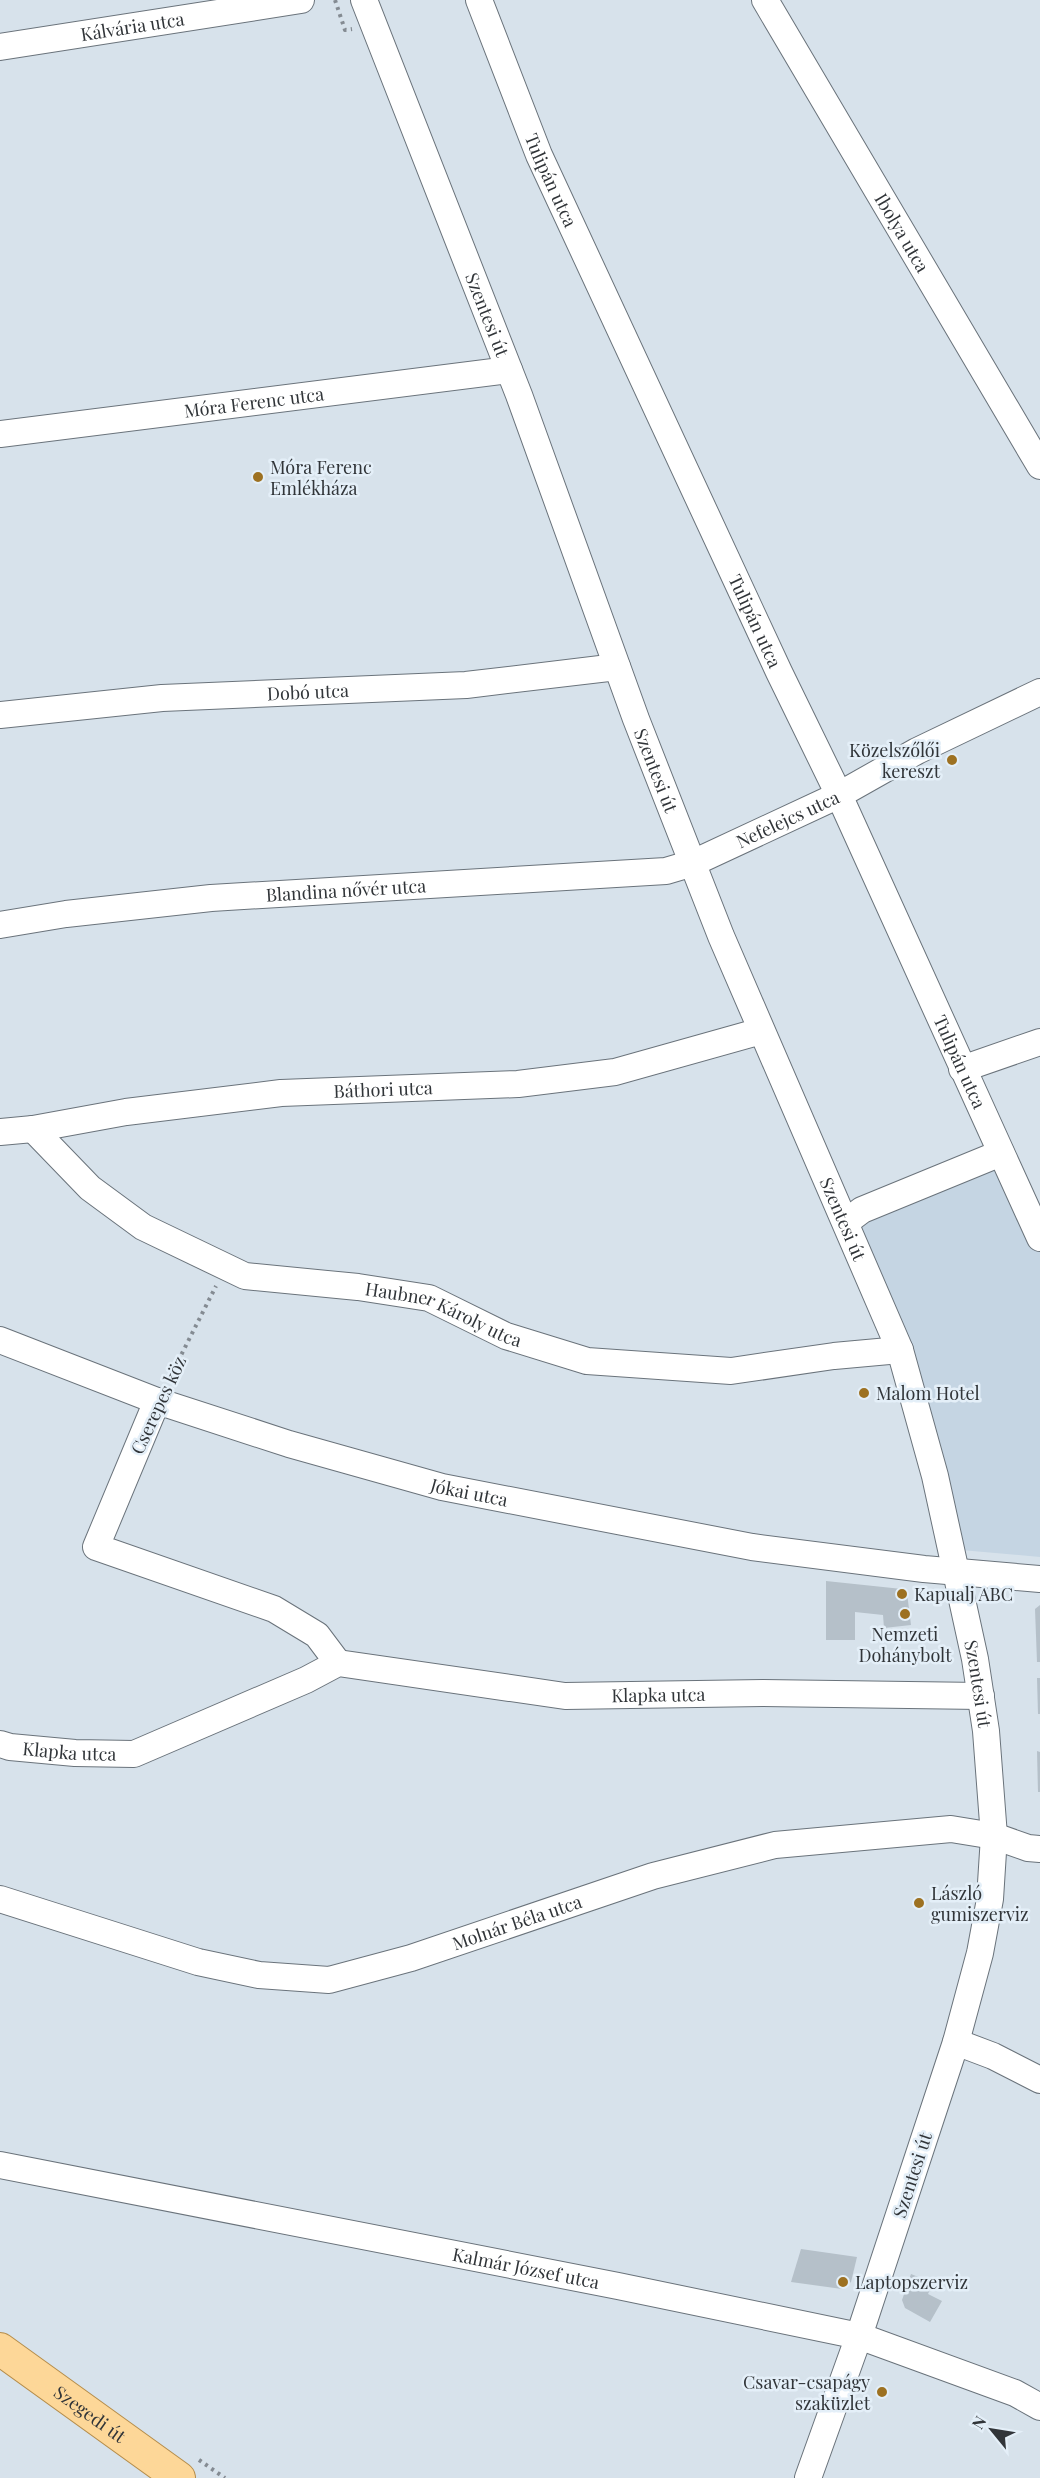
<svg xmlns="http://www.w3.org/2000/svg" width="1040" height="2478" font-family="'Playfair Display',serif">
  <style>
    .built { fill: #c5d5e3 }
    .building { fill: #b5c0c9 }
    .lines { fill: none; stroke-linecap: round; stroke-linejoin: round }
    .minor-casing { stroke: #6a737b; stroke-width: 28 }
    .major-casing { stroke: #b58d4b; stroke-width: 34 }
    .path { stroke: #848b92; stroke-width: 4; stroke-dasharray: 3 4.5; stroke-linecap: butt }
    .minor { stroke: #fff; stroke-width: 26 }
    .major { stroke: #fdd798; stroke-width: 32 }
    .poi-dot { fill: #9d7121; stroke: #e4eff8; stroke-width: 2 }
    .labels { text-anchor: middle; dominant-baseline: central; stroke-width: 5; stroke-linejoin: round; paint-order: stroke }
    .street-label { font-size: 18px; fill: #313539; stroke: #e4eff8 }
    .poi-label { font-size: 18px; fill: #313539; stroke: #e4eff8; text-anchor: start }
  </style>
  <rect width="100%" height="100%" fill="#d7e2eb"/>
  <path class="built" d="M999,1161L1040,1249V1557L961,1550L851,1226Z"/>
  <g class="building">
    <path d="M826,1581L902,1589L907,1593L911,1625L884,1628L883,1615L855,1612V1640H826Z"/>
    <path d="M1040,1605V1662H1037L1035,1609Z"/>
    <path d="M1037,1678H1040V1714H1038Z"/>
    <path d="M1037,1751L1040,1752V1792H1038Z"/>
    <path d="M801,2249L857,2257L851,2282L842,2289L791,2282Z"/>
    <path d="M911,2274L933,2283L928,2294L942,2301L930,2322L905,2308L902,2300Z"/>
  </g>
  <g class="lines">
    <defs>
      <g id="minor">
        <path id="s1" d="M364,0L519,395L636,719L721,936L900,1350L935,1476L975,1659L986,1731L994,1836L990,1899L980,1953L956,2042L859,2336L808,2478"/>
        <path id="s2" d="M479,0L539,155L779,672L839,795L1040,1238"/>
        <path id="s3" d="M765,0L1040,466"/>
        <path id="s4" d="M0,47L301,0"/>
        <path id="s5" d="M0,434L509,370"/>
        <path id="s6" d="M0,715L162,698L466,685L617,667"/>
        <path id="s7" d="M0,925L66,914L211,898L666,871L693,863L839,795L917,751L1040,692"/>
        <path d="M962,1069L1040,1042"/>
        <path id="s8" d="M33,1129L90,1188L143,1227L245,1276L358,1287L429,1298L506,1336L587,1361L731,1371L834,1356L900,1350"/>
        <path id="s9" d="M0,1132L33,1129L126,1112L281,1093L518,1084L615,1072L761,1031"/>
        <path d="M846,1222L862,1210L1001,1153"/>
        <path id="s10" d="M0,1340L157,1401L289,1444L442,1487L752,1547L924,1569L1040,1579"/>
        <path d="M157,1401L96,1547L274,1609L317,1635L338,1663"/>
        <path id="s11" d="M0,1744L10,1747L75,1753L134,1754L306,1680L338,1663L565,1696L763,1693L981,1696"/>
        <path id="s12" d="M0,1899L198,1962L259,1975L329,1980L411,1958L653,1876L775,1845L951,1829L994,1836L1028,1848L1040,1849"/>
        <path d="M956,2042L993,2056L1040,2080"/>
        <path id="s13" d="M0,2165L618,2286L859,2336L1015,2393L1040,2407"/>
      </g>
      <g id="major">
        <path id="s14" d="M0,2349L179,2478"/>
      </g>
    </defs>
    <use href="#minor" class="minor-casing"/>
    <use href="#major" class="major-casing"/>
    <g class="path">
      <path d="M335,0L345,30L352,29"/>
      <path d="M168,1381L216,1286"/>
      <path d="M199,2460L225,2478"/>
    </g>
    <use href="#minor" class="minor"/>
    <use href="#major" class="major"/>
  </g>
  <g class="poi-dot">
    <circle cx="258" cy="477" r="6"/>
    <circle cx="952" cy="760" r="6"/>
    <circle cx="864" cy="1393" r="6"/>
    <circle cx="902" cy="1594" r="6"/>
    <circle cx="905" cy="1614" r="6"/>
    <circle cx="919" cy="1903" r="6"/>
    <circle cx="843" cy="2282" r="6"/>
    <circle cx="882" cy="2392" r="6"/>
  </g>
  <g class="labels">
    <g class="street-label">
      <text stroke="none"><textPath href="#s4" startOffset="134">Kálvária utca</textPath></text>
      <text stroke="none"><textPath href="#s2" startOffset="194">Tulipán utca</textPath></text>
      <text stroke="none"><textPath href="#s3" startOffset="270">Ibolya utca</textPath></text>
      <text stroke="none"><textPath href="#s1" startOffset="338">Szentesi út</textPath></text>
      <text stroke="none"><textPath href="#s5" startOffset="256">Móra Ferenc utca</textPath></text>
      <text stroke="none"><textPath href="#s2" startOffset="680">Tulipán utca</textPath></text>
      <text stroke="none"><textPath href="#s6" startOffset="309">Dobó utca</textPath></text>
      <text stroke="none"><textPath href="#s1" startOffset="824">Szentesi út</textPath></text>
      <text stroke="none"><textPath href="#s7" startOffset="801">Nefelejcs utca</textPath></text>
      <text stroke="none"><textPath href="#s7" startOffset="348">Blandina nővér utca</textPath></text>
      <text stroke="none"><textPath href="#s2" startOffset="1166">Tulipán utca</textPath></text>
      <text stroke="none"><textPath href="#s9" startOffset="386">Báthori utca</textPath></text>
      <text stroke="none"><textPath href="#s1" startOffset="1310">Szentesi út</textPath></text>
      <text stroke="none"><textPath href="#s8" startOffset="465">Haubner Károly utca</textPath></text>
      <text transform="translate(158 1405) rotate(-65)">Cserepes köz</text>
      <text stroke="none"><textPath href="#s10" startOffset="494">Jókai utca</textPath></text>
      <text stroke="none"><textPath href="#s1" startOffset="1796">Szentesi út</textPath></text>
      <text stroke="none"><textPath href="#s11" startOffset="681">Klapka utca</textPath></text>
      <text stroke="none"><textPath href="#s11" startOffset="70">Klapka utca</textPath></text>
      <text stroke="none"><textPath href="#s12" startOffset="537">Molnár Béla utca</textPath></text>
      <text transform="translate(912 2175) rotate(-72)">Szentesi út</text>
      <text stroke="none"><textPath href="#s13" startOffset="536">Kalmár József utca</textPath></text>
      <text stroke="none"><textPath href="#s14" startOffset="111">Szegedi út</textPath></text>
    </g>
    <g class="poi-label">
      <text x="270" y="467">Móra Ferenc<tspan x="270" dy="21">Emlékháza</tspan></text>
      <text x="940" y="750" text-anchor="end">Közelszőlői<tspan x="940" dy="21">kereszt</tspan></text>
      <text x="876" y="1393">Malom Hotel</text>
      <text x="914" y="1594">Kapualj ABC</text>
      <text x="905" y="1634" text-anchor="middle">Nemzeti<tspan x="905" dy="21">Dohánybolt</tspan></text>
      <text x="931" y="1893">László<tspan x="931" dy="21">gumiszerviz</tspan></text>
      <text x="855" y="2282">Laptopszerviz</text>
      <text x="870" y="2382" text-anchor="end">Csavar-csapágy<tspan x="870" dy="21">szaküzlet</tspan></text>
    </g>
  </g>
  <g transform="translate(992 2430) rotate(300)" stroke="#e4eff8" stroke-width="4.5" paint-order="stroke">
  <path d="M0-4.5L10 22L0 15L-10 22Z" fill="#313539"/>
  <text y="-9" font-size="16" font-weight="bold" text-anchor="middle" fill="#313539">N</text>
  </g>
</svg>
